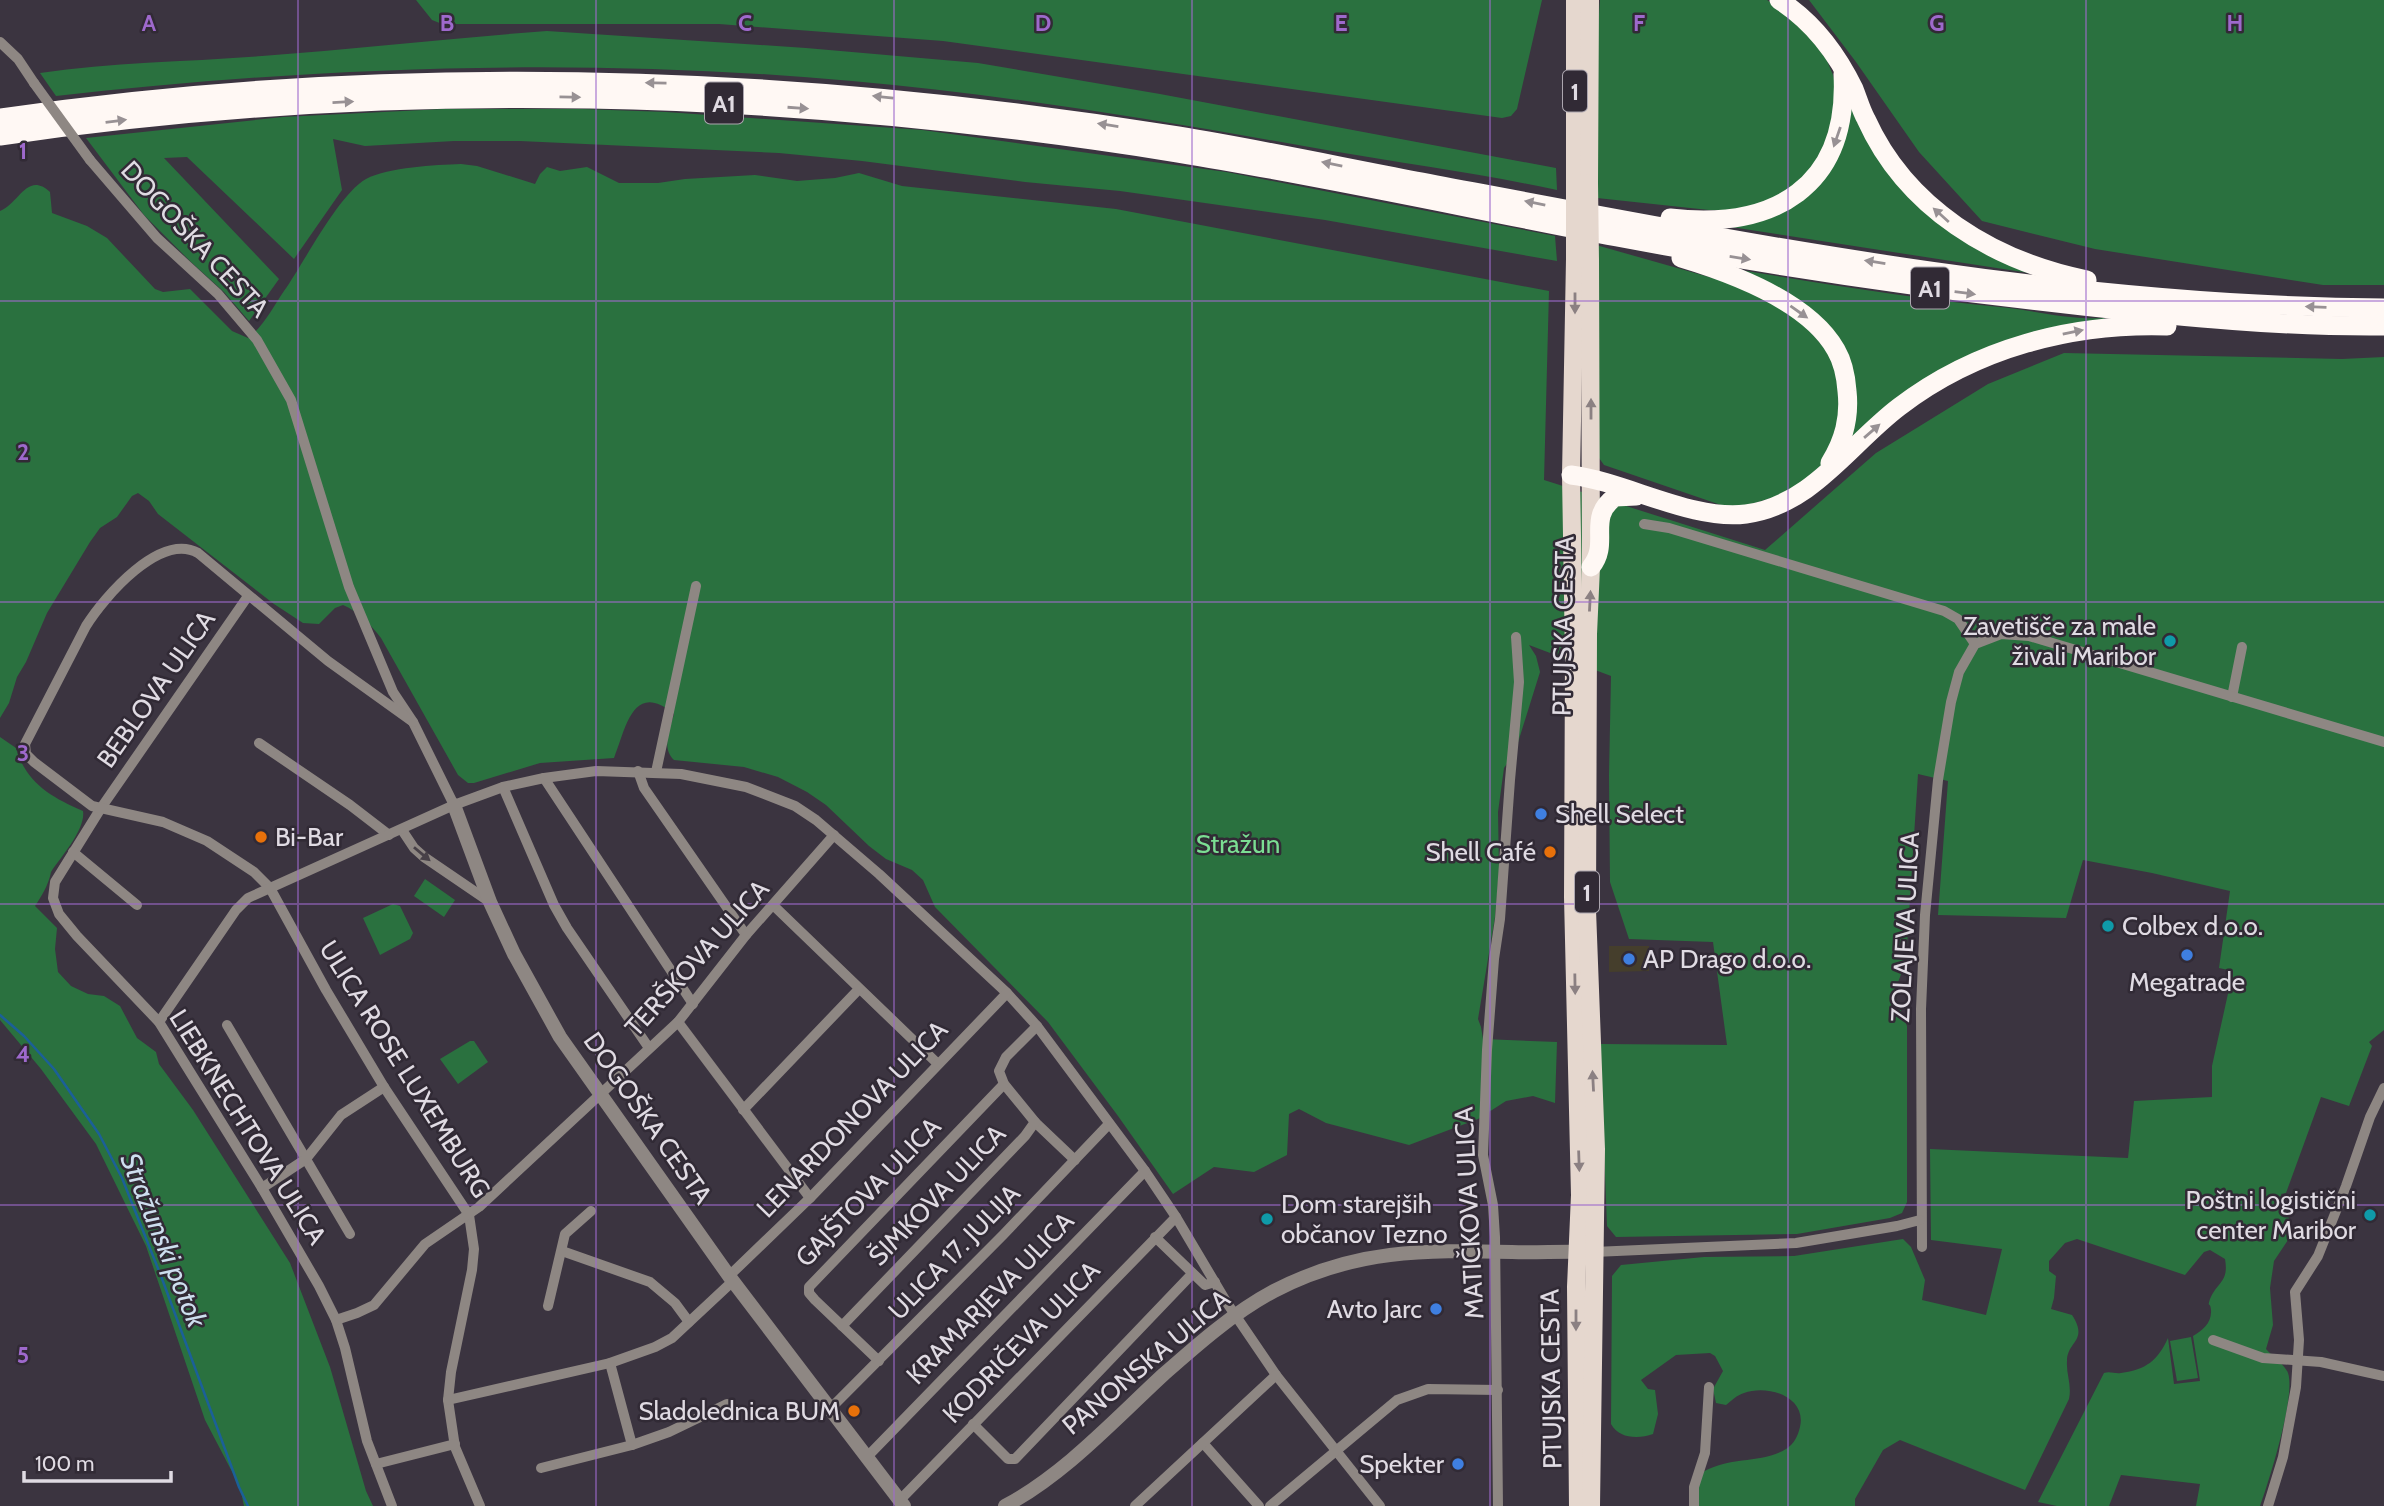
<svg xmlns="http://www.w3.org/2000/svg" width="2384" height="1506" font-family="Cabin,sans-serif">
  <style>
    .commercial { fill: #453e2c }
    .green { fill: #2a713f }
    .lines { fill: none; stroke-linecap: round; stroke-linejoin: round }
    .stream { stroke: #1b6098; stroke-width: 2.5 }
    .minor { stroke: #8e8783; stroke-width: 10 }
    .tertiary { stroke: #8e8783; stroke-width: 14 }
    .primary { stroke: #e5d7ce; stroke-width: 18 }
    .motorway { stroke: #fff8f4; stroke-width: 19 }
    .minor-bridge { stroke: #8e8783; stroke-width: 10 }
    .primary-bridge { stroke: #e5d7ce; stroke-width: 18 }
    .oneway { fill: #989194 }
    .oneway2 { fill: #8b8082 }
    .oneway3 { fill: #484148 }
    .grid { fill: none; stroke: #9e69cc; stroke-width: 2; stroke-opacity: 0.55 }
    .culture-dot { fill: #0f9aa8; stroke: #312a35; stroke-width: 2.5 }
    .shop-dot { fill: #3f7fe0; stroke: #312a35; stroke-width: 2.5 }
    .food-dot { fill: #e8710a; stroke: #312a35; stroke-width: 2.5 }
    .labels { text-anchor: middle; dominant-baseline: central; stroke-width: 5; stroke-linejoin: round; paint-order: stroke }
    .shield { fill: #312a35; stroke: #aca6af; stroke-width: 2 }
    .shield-label { font-size: 24px; font-weight: bold; fill: #e0dbe3 }
    .street-label { font-size: 26px; fill: #e0dbe3; stroke: #312a35 }
    .poi-label { font-size: 26px; fill: #e0dbe3; stroke: #312a35; text-anchor: end }
    .park-label { font-size: 26px; fill: #7bde93; stroke: #312a35 }
    .water-label { font-size: 28px; font-style: italic; fill: #cddeee; stroke: #312a35 }
    .grid-label { font-size: 23px; text-anchor: middle; font-weight: bold; fill: #9e69cc; stroke: #312a35; stroke-width: 5; stroke-linejoin: round; paint-order: stroke }
  </style>
  <rect width="100%" height="100%" fill="#3b3440"/>
  <path class="commercial" d="M1609,946H1649V971L1609,972Z"/>
  <g class="green">
    <path d="M416,0H1542L1517,109L1511,116L1502,118L943,41L719,24H442L432,20Z"/>
    <path d="M1600,0H1767L1798,22L1820,44L1833,75L1838,94L1831,144L1796,190L1741,210H1709L1597,198L1594,83Z"/>
    <path d="M1809,0H2384V285H2323L2095,249L1982,221L1919,152L1856,62Z"/>
    <path d="M547,31L806,48L978,63L1160,94L1556,168L1557,190C1483,174 1407,164 1332,151C1173,123 1013,95 852,81C587,57 320,66 56,96L40,73C113,62 188,62 262,56C357,49 452,38 547,31Z"/>
    <path d="M1850,94L1897,179L2048,276L1731,227L1798,199Z"/>
    <path d="M444,109H582L666,112L922,130L1226,172L1555,236L1557,261L1325,220L1120,191L1025,182L862,161L779,153L520,141H454L365,146L333,139L342,190L294,259L187,157L164,158L279,279L249,321L224,292L191,262L144,215L86,138L283,117Z"/>
    <path d="M461,164L477,166L535,184L540,174L547,167L560,171L587,167L619,183H658L685,179L755,175L797,181L835,178L859,173L902,186L1116,209L1549,291L1544,480L1765,550L1876,453L1988,384L2064,353L2342,359L2384,357V1030L2369,1042L2372,1046L2349,1106L2321,1097L2286,1193L2281,1194L2290,1222L2288,1240L2274,1261L2270,1288L2273,1325L2266,1349C2272,1356 2285,1365 2288,1373C2296,1396 2269,1481 2260,1506H2196L2200,1484L2121,1475L2109,1506H2057L2038,1502L2104,1373C2110,1371 2115,1374 2121,1373C2146,1370 2158,1360 2168,1338L2174,1384L2200,1381L2193,1336C2202,1331 2212,1323 2211,1310C2210,1300 2207,1309 2210,1299C2218,1281 2229,1282 2225,1259L2210,1250L2204,1252L2185,1275L2077,1239L2065,1243L2049,1261V1271L2056,1276L2054,1298L2051,1309L2072,1315C2089,1341 2067,1341 2067,1361C2066,1374 2072,1385 2069,1399L2025,1490L1900,1440L1883,1450L1855,1499V1506H1699L1697,1487L1703,1472C1730,1456 1762,1464 1786,1449C1794,1444 1798,1436 1800,1427C1807,1397 1768,1384 1744,1393C1737,1395 1731,1401 1726,1405L1716,1403L1713,1389L1723,1371L1715,1356L1710,1353L1676,1355L1641,1380L1648,1389L1655,1390L1658,1414L1653,1434C1639,1439 1619,1439 1611,1424L1612,1276L1621,1265L1704,1257L1794,1256L1903,1239L1911,1247L1925,1280L1922,1300L1986,1315L2002,1249L1931,1240L1930,1149L2128,1158L2134,1101L2212,1097V1066L2233,971L2219,968L2230,891L2152,873L2083,860L2066,918L1938,915L1948,781L1918,774L1906,961L1894,993L1907,1026V1202L1902,1213L1890,1218L1797,1234L1616,1237L1607,1226L1600,1044L1727,1045L1713,942L1629,939L1610,882L1609,776L1611,676L1529,645L1536,656L1540,672L1515,752L1504,768L1498,812L1499,870L1495,917L1478,1019L1481,1027L1483,1039L1557,1042L1555,1103L1533,1096L1506,1101L1478,1119L1409,1145L1326,1123L1299,1109L1289,1114L1287,1155L1254,1172L1214,1167L1173,1194L1118,1116L1048,1022L935,907L923,880L912,870L886,859L869,846L826,805L807,792L778,777L744,767L674,760C661,748 670,729 674,714C633,680 626,728 614,758L540,763L474,783H468L458,775L381,638C370,624 359,612 343,605L335,608L319,624L303,623L274,604L158,514L149,501L138,493L132,496L117,517L100,528L90,542L47,613L26,662L17,677L9,703L0,718V211C19,204 27,171 50,192L52,213L87,226L107,238L155,289L163,292L190,289L232,331L248,338C264,326 273,307 284,291C304,263 338,195 366,179C389,167 435,165 461,164Z"/>
    <path d="M1596,245L1716,279L1719,277L1798,317L1838,364L1844,420L1819,472L1792,492L1741,507L1721,505L1604,465L1599,458Z"/>
    <path d="M1734,269C1826,284 1916,299 2009,308C2041,312 2072,320 2104,318L2105,322L2008,343L1840,453L1844,355Z"/>
    <path d="M0,737L16,748C26,783 51,797 83,811C86,829 61,857 51,872C49,884 41,897 35,906L57,928L55,949L58,972L71,986L88,994L104,996L120,1006L137,1038L156,1052L159,1064L193,1110L290,1263L330,1367L366,1491L373,1506H244L240,1487L205,1420L146,1246L96,1144L41,1069L0,1020Z"/>
    <path d="M425,879L455,900L444,917L414,896Z"/>
    <path d="M393,904L400,906L413,933L410,939L380,955L363,918Z"/>
    <path d="M470,1041H474L488,1062L458,1084L440,1059Z"/>
    <path d="M2191,1337L2198,1378L2177,1381L2170,1341Z"/>
  </g>
  <g class="lines">
    <path class="stream" d="M0,1015L24,1036L54,1069L99,1134L122,1178L161,1276L239,1487L248,1506"/>
    <g class="minor">
      <path d="M0,42L18,59L34,83"/>
      <path d="M90,160L157,238L218,294L257,340L291,400L349,587L393,692L413,722L454,805"/>
      <path d="M1644,524L1669,528L1944,611L1958,619L1975,644"/>
      <path d="M248,596L101,808L55,882L53,898L59,914L77,936L159,1022L262,1188L319,1286L336,1320L345,1348L367,1441L392,1506"/>
      <path d="M2232,697L2242,647"/>
      <path d="M413,722L328,661L198,553C160,532 104,597 86,626L25,744L26,754L34,762L92,806L163,822L207,841L254,872L270,888L326,990L384,1087L469,1215L474,1249L472,1270L451,1372L448,1400L455,1447L480,1506"/>
      <path d="M259,743L350,805L389,835"/>
      <path d="M638,771L644,788L746,935"/>
      <path d="M656,772L696,586"/>
      <path d="M544,778L693,1004"/>
      <path d="M503,787L554,905L567,928L649,1048"/>
      <path d="M402,830L414,848L424,857L490,902"/>
      <path d="M73,852L137,905"/>
      <path d="M774,906L938,1064"/>
      <path d="M159,1022L236,910L248,898L454,805L503,787L544,778L596,771L681,774L746,787L795,806L816,820L879,874L1007,993L1037,1026L1145,1171L1176,1217L1227,1303L1276,1375L1380,1506"/>
      <path d="M678,1022L810,1198"/>
      <path d="M227,1025L350,1234"/>
      <path d="M743,1110L859,989"/>
      <path d="M1035,1122L1075,1160"/>
      <path d="M262,1188L306,1159L341,1115L384,1087"/>
      <path d="M1155,1237L1205,1285L1215,1282"/>
      <path d="M1922,1247L1921,1009L1925,915L1938,780L1951,702L1959,672L1975,644L2001,634L2029,636L2384,742"/>
      <path d="M562,1251L650,1282L675,1303L689,1322"/>
      <path d="M1594,1252L1796,1243L1897,1226L1920,1220"/>
      <path d="M729,1276L810,1198L1007,993"/>
      <path d="M548,1306L565,1234L591,1211"/>
      <path d="M336,1320L357,1313L374,1305L425,1244L479,1207L678,1022L746,935L834,835"/>
      <path d="M842,1326L1025,1136L1035,1122L1004,1084L999,1071L1006,1057L1037,1026"/>
      <path d="M2213,1340L2263,1358L2321,1362L2384,1376"/>
      <path d="M879,1361L815,1300L809,1293V1287L1004,1084"/>
      <path d="M610,1363L632,1445"/>
      <path d="M448,1400L610,1363L655,1347L672,1338L733,1281"/>
      <path d="M830,1409L1003,1235L1108,1125"/>
      <path d="M973,1424L1008,1459H1015L1192,1274"/>
      <path d="M1203,1443L1259,1506"/>
      <path d="M867,1457L1145,1171"/>
      <path d="M376,1464L455,1444"/>
      <path d="M541,1468L632,1445L669,1432L727,1404"/>
      <path d="M900,1500L1176,1217"/>
      <path d="M1135,1506L1276,1375"/>
      <path d="M1270,1506L1397,1400L1428,1389L1498,1390"/>
      <path d="M1498,1506L1495,1237L1493,1205L1483,1155L1487,1050L1494,959L1500,919L1510,780L1519,682L1516,637"/>
      <path d="M1694,1506V1487L1705,1453L1709,1387"/>
      <path d="M2268,1506L2283,1457L2296,1387L2299,1340L2295,1292L2318,1256L2346,1186L2370,1117L2384,1088"/>
    </g>
    <g class="tertiary">
      <path d="M454,805L490,902L514,954L560,1037L729,1276L904,1506"/>
      <path d="M1005,1506C1065,1474 1114,1420 1164,1374C1198,1344 1233,1313 1274,1291C1355,1249 1423,1250 1512,1252C1536,1253 1561,1251 1586,1252"/>
    </g>
    <g class="primary">
      <path d="M1575,0V182"/>
      <path d="M1589,183L1590,0"/>
      <path d="M1575,259L1571,475L1574,657L1573,897L1580,1195L1576,1287L1578,1506"/>
      <path d="M1590,261L1591,567L1588,634L1587,910L1596,1149L1591,1506"/>
    </g>
    <g class="motorway">
      <path d="M1779,0C1812,21 1837,54 1854,89C1858,99 1861,110 1866,119C1906,208 1993,261 2087,280"/>
      <path d="M0,118C392,61 788,73 1178,136C1258,149 1337,166 1416,181C1736,241 2057,306 2384,308"/>
      <path d="M0,136C397,78 783,90 1178,153C1326,177 1471,209 1617,237C1771,266 1927,289 2083,306C2183,317 2283,327 2384,326"/>
      <path d="M1670,218C1774,230 1849,187 1843,74"/>
      <path d="M1681,258C1731,273 1809,302 1836,350C1843,362 1846,377 1847,391C1850,418 1844,440 1830,463"/>
      <path d="M1571,475C1626,482 1692,521 1746,514C1812,505 1849,445 1899,407C1976,348 2072,323 2167,326"/>
      <path d="M1591,567C1611,543 1586,518 1615,497L1636,496"/>
    </g>
    <path class="minor-bridge" d="M34,83L90,160"/>
    <g class="primary-bridge">
      <path d="M1589,183L1590,261"/>
      <path d="M1575,259V182"/>
    </g>
  </g>
  <defs><path id="oneway-solid" d="M-6-.8H1V-3.2L6.5 0L1 3.2V.8H-6Z" transform="scale(1.75)"/></defs>
  <g class="oneway">
    <use href="#oneway-solid" transform="translate(656 83) rotate(-179)"/>
    <use href="#oneway-solid" transform="translate(570 97) rotate(1)"/>
    <use href="#oneway-solid" transform="translate(883 97) rotate(-174)"/>
    <use href="#oneway-solid" transform="translate(343 102) rotate(-3)"/>
    <use href="#oneway-solid" transform="translate(798 108) rotate(4)"/>
    <use href="#oneway-solid" transform="translate(116 121) rotate(-7)"/>
    <use href="#oneway-solid" transform="translate(1108 125) rotate(-171)"/>
    <use href="#oneway-solid" transform="translate(1837 137) rotate(109)"/>
    <use href="#oneway-solid" transform="translate(1332 164) rotate(-169)"/>
    <use href="#oneway-solid" transform="translate(1535 203) rotate(-169)"/>
    <use href="#oneway-solid" transform="translate(1941 215) rotate(-138)"/>
    <use href="#oneway-solid" transform="translate(1740 258) rotate(9)"/>
    <use href="#oneway-solid" transform="translate(1875 262) rotate(-171)"/>
    <use href="#oneway-solid" transform="translate(1965 293) rotate(7)"/>
    <use href="#oneway-solid" transform="translate(2316 307) rotate(-178)"/>
    <use href="#oneway-solid" transform="translate(1799 312) rotate(35)"/>
    <use href="#oneway-solid" transform="translate(2073 332) rotate(-12)"/>
    <use href="#oneway-solid" transform="translate(1872 431) rotate(-41)"/>
  </g>
  <g class="oneway2">
    <use href="#oneway-solid" transform="translate(1575 303) rotate(90)"/>
    <use href="#oneway-solid" transform="translate(1591 409) rotate(-90)"/>
    <use href="#oneway-solid" transform="translate(1590 601) rotate(-87)"/>
    <use href="#oneway-solid" transform="translate(1575 984) rotate(89)"/>
    <use href="#oneway-solid" transform="translate(1593 1081) rotate(-93)"/>
    <use href="#oneway-solid" transform="translate(1579 1161) rotate(88)"/>
    <use href="#oneway-solid" transform="translate(1576 1320) rotate(90)"/>
  </g>
  <use class="oneway3" href="#oneway-solid" transform="translate(422 854) rotate(40)"/>
  <path class="grid" d="M298,0V1506M596,0V1506M894,0V1506M1192,0V1506M1490,0V1506M1788,0V1506M2086,0V1506M0,301H2384M0,602H2384M0,904H2384M0,1205H2384"/>
  <g class="culture-dot">
    <circle cx="2170" cy="641" r="7"/>
    <circle cx="2108" cy="926" r="7"/>
    <circle cx="2370" cy="1215" r="7"/>
    <circle cx="1267" cy="1219" r="7"/>
  </g>
  <g class="shop-dot">
    <circle cx="1541" cy="814" r="7"/>
    <circle cx="2187" cy="955" r="7"/>
    <circle cx="1629" cy="959" r="7"/>
    <circle cx="1436" cy="1309" r="7"/>
    <circle cx="1458" cy="1464" r="7"/>
  </g>
  <g class="food-dot">
    <circle cx="261" cy="837" r="7"/>
    <circle cx="1550" cy="852" r="7"/>
    <circle cx="854" cy="1411" r="7"/>
  </g>
  <g class="labels">
    <g class="shield">
      <rect x="1563" y="70.5" width="24" height="41" rx="5"/>
      <rect x="705" y="82.5" width="38" height="41" rx="5"/>
      <rect x="1911" y="267.5" width="38" height="41" rx="5"/>
      <rect x="1575" y="871.5" width="24" height="41" rx="5"/>
    </g>
    <g class="shield-label">
      <text x="1575" y="91">1</text>
      <text x="724" y="103">A1</text>
      <text x="1930" y="288">A1</text>
      <text x="1587" y="892">1</text>
    </g>
    <g class="street-label">
      <text transform="translate(195 239) rotate(47)">DOGOŠKA CESTA</text>
      <text transform="translate(1563 626) rotate(-89)">PTUJSKA CESTA</text>
      <text transform="translate(156 689) rotate(-55)">BEBLOVA ULICA</text>
      <text transform="translate(1905 927) rotate(-87)">ZOLAJEVA ULICA</text>
      <text transform="translate(697 958) rotate(-48)">TERŠKOVA ULICA</text>
      <text transform="translate(405 1069) rotate(58)">ULICA ROSE LUXEMBURG</text>
      <text transform="translate(648 1118) rotate(55)">DOGOŠKA CESTA</text>
      <text transform="translate(852 1119) rotate(-46)">LENARDONOVA ULICA</text>
      <text transform="translate(248 1127) rotate(58)">LIEBKNECHTOVA ULICA</text>
      <text transform="translate(868 1192) rotate(-46)">GAJŠTOVA ULICA</text>
      <text transform="translate(937 1195) rotate(-46)">ŠIMKOVA ULICA</text>
      <text transform="translate(1469 1213) rotate(-93)">MATIČKOVA ULICA</text>
      <text transform="translate(954 1252) rotate(-46)">ULICA 17. JULIJA</text>
      <text transform="translate(990 1298) rotate(-46)">KRAMARJEVA ULICA</text>
      <text transform="translate(1021 1342) rotate(-46)">KODRIČEVA ULICA</text>
      <text transform="translate(1146 1362) rotate(-40)">PANONSKA ULICA</text>
      <text transform="translate(1551 1379) rotate(-91)">PTUJSKA CESTA</text>
    </g>
    <g class="poi-label">
      <text x="2156" y="626">Zavetišče za male<tspan x="2156" dy="30">živali Maribor</tspan></text>
      <text x="1555" y="814" text-anchor="start">Shell Select</text>
      <text x="275" y="837" text-anchor="start">Bi-Bar</text>
      <text x="1536" y="852">Shell Café</text>
      <text x="2122" y="926" text-anchor="start">Colbex d.o.o.</text>
      <text x="1643" y="959" text-anchor="start">AP Drago d.o.o.</text>
      <text x="2187" y="982" text-anchor="middle">Megatrade</text>
      <text x="2356" y="1200">Poštni logistični<tspan x="2356" dy="30">center Maribor</tspan></text>
      <text x="1281" y="1204" text-anchor="start">Dom starejših<tspan x="1281" dy="30">občanov Tezno</tspan></text>
      <text x="1422" y="1309">Avto Jarc</text>
      <text x="840" y="1411">Sladolednica BUM</text>
      <text x="1444" y="1464">Spekter</text>
    </g>
    <g class="park-label">
      <text x="1238" y="844">Stražun</text>
    </g>
    <g class="water-label">
      <text transform="translate(164 1240) rotate(68)">Stražunski potok</text>
    </g>
  </g>
  <g class="grid-label">
    <text x="149" y="31">A</text>
    <text x="447" y="31">B</text>
    <text x="745" y="31">C</text>
    <text x="1043" y="31">D</text>
    <text x="1341" y="31">E</text>
    <text x="1639" y="31">F</text>
    <text x="1937" y="31">G</text>
    <text x="2235" y="31">H</text>
    <text x="23" y="159">1</text>
    <text x="23" y="460">2</text>
    <text x="23" y="761">3</text>
    <text x="23" y="1062">4</text>
    <text x="23" y="1363">5</text>
  </g>
  <path d="M24 1471v10h147v-10" fill="none" stroke="#e0dbe3" stroke-width="3.5"/>
  <text x="35" y="1471" font-size="21" fill="#e0dbe3" stroke="#312a35" stroke-width="5" paint-order="stroke">100 m</text>
</svg>
